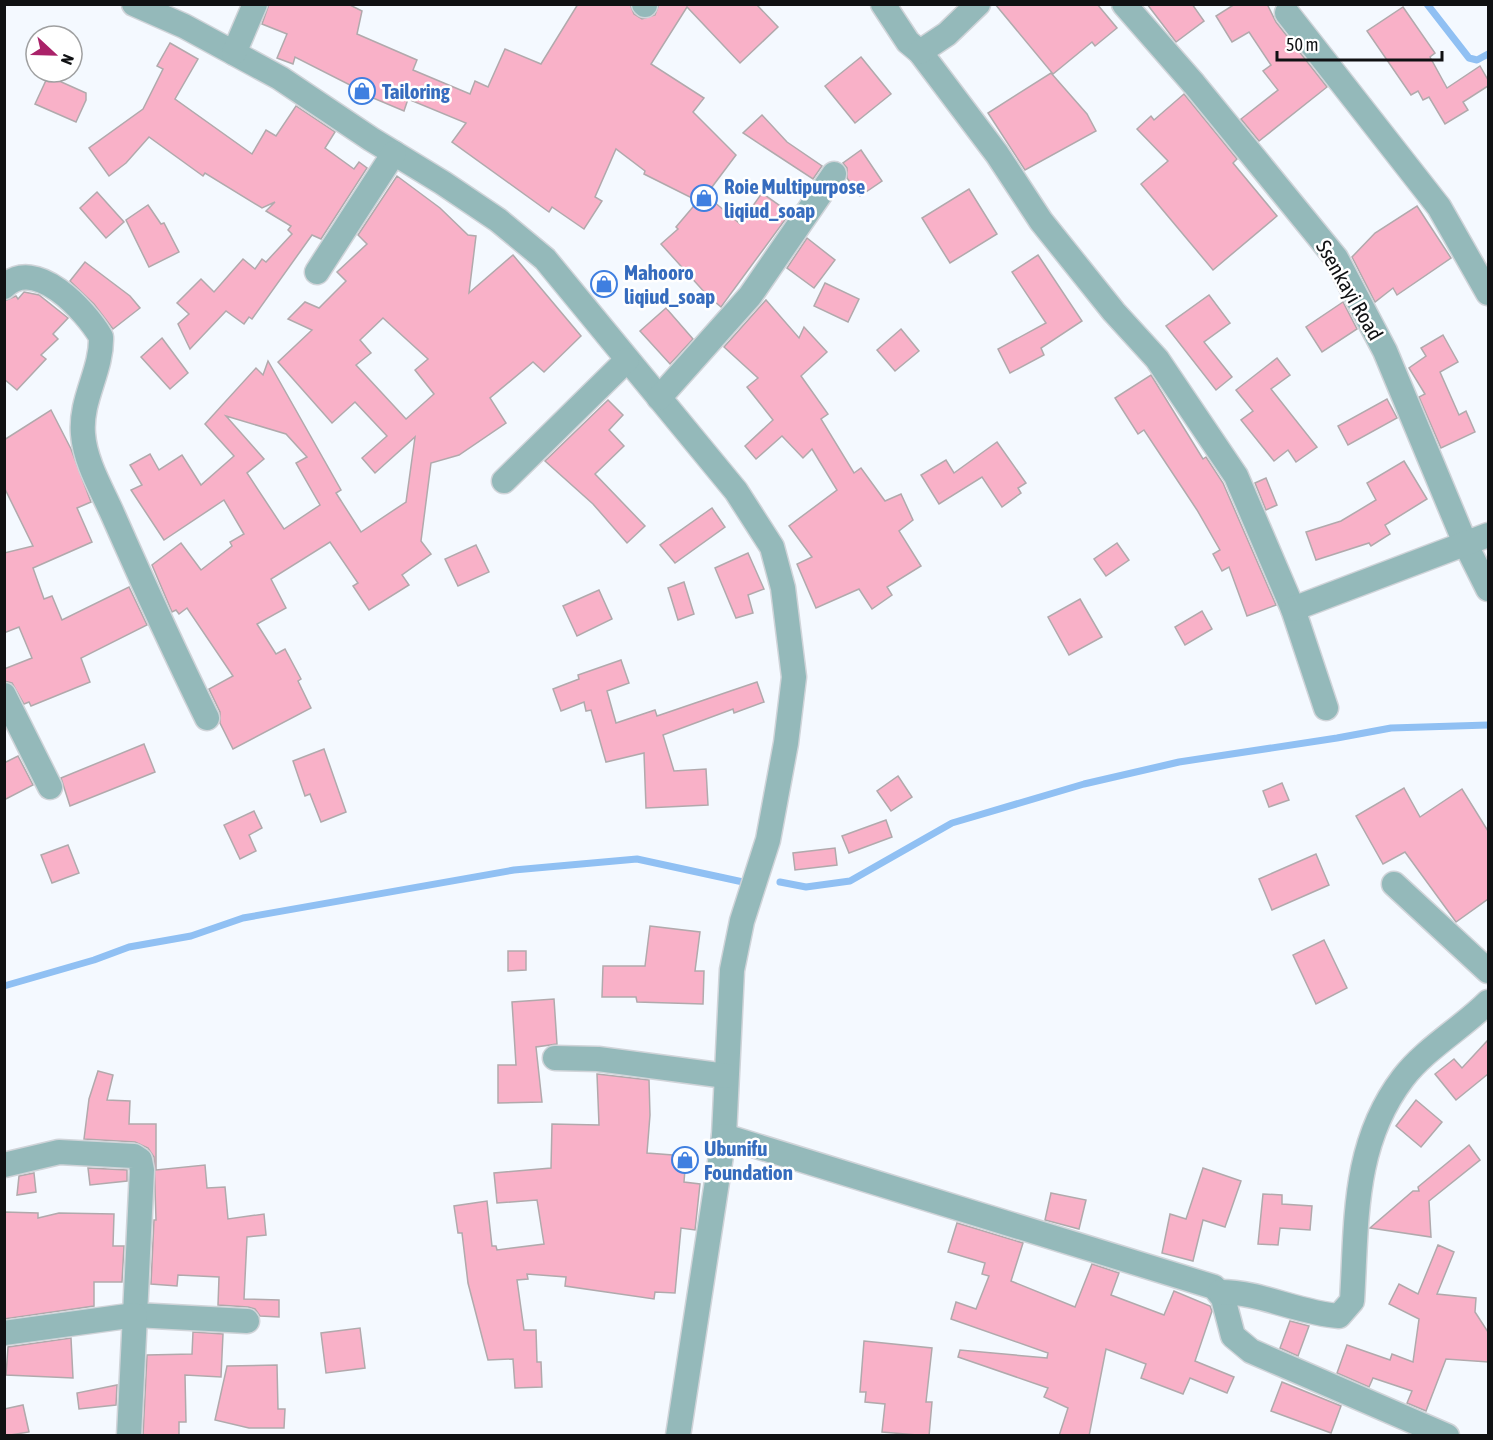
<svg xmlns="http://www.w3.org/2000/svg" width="1493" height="1440" font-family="'Asap Condensed',sans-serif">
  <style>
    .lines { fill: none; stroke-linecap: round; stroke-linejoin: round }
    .stream { stroke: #90c0f3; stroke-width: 7 }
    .building { fill: #f9b1c8; stroke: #b1a9ac; stroke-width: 1.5; fill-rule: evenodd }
    .street-casing { stroke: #d0d4d9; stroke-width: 27 }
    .street { stroke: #94b9ba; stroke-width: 24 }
    .labels { text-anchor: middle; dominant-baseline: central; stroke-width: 5; stroke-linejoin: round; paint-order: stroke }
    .shop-label { font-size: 21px; font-weight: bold; fill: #366cbe; stroke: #fff; text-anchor: start }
    .street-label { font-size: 21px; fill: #101113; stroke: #fff }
  </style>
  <rect width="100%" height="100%" fill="#f4f9ff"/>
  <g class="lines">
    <g class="stream">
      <path d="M1427,4L1469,58L1477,60L1488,54"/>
      <path d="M780,882L806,887L850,881L952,823L1084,784L1179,762L1337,738L1391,728L1488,725"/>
      <path d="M4,986L94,960L129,947L191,936L243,918L514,870L637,859L743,882"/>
    </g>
  </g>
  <g class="building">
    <path d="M269,4H348L362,11L357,34L417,60L413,70L470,94L475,81L488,87L505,49L541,64L578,4H630L634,14L642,19L655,15L659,4H756L778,27L740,63L687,7L651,64L704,98L693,112L736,155L706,195L740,224L762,193L790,213L721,307L707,295L661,244L678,229L676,227L698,201L644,174L645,171L616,149L595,197L602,201L584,229L552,207L549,212L452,142L466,123L408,99L404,111L354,90V87L295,57L293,64L277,58L287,34L262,24Z"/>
    <path d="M995,4H1097L1117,28L1095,46L1092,42L1053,74Z"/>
    <path d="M1147,4H1192L1204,21L1176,42Z"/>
    <path d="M1235,4H1267L1276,22L1327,87L1259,141L1241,119L1278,90L1263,71L1271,65L1249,32L1232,42L1216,16Z"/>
    <path d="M1403,7L1435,53L1430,57L1447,88L1480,66L1488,80V86L1463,102L1468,110L1445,124L1429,97L1423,100L1418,91L1411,95L1367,31Z"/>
    <path d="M170,43L198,59L175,99L252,154L266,130L276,136L296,106L335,132L325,148L354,169L359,162L367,168L321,239L312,235L252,319L249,317L244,324L226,311L190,349L178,324L189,314L177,303L201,279L214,292L243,259L255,269L262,259L266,262L292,234L288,230L291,226L266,211L275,202L262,208L205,173L203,176L149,137L126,163L109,176L89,148L143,109L163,69L157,66Z"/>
    <path d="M861,57L891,94L855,123L825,86Z"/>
    <path d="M1051,73L1087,114L1096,131L1025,170L988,113Z"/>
    <path d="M48,76L86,93V100L76,122L35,104Z"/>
    <path d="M1184,94L1237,159L1233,163L1277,216L1213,270L1141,184L1168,161L1137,129L1151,116L1154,120Z"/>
    <path d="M762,115L787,142L822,166L813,179L743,133Z"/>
    <path d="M861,150L882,181L860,196L847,178V168L843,163Z"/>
    <path d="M397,176L440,208L468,235L476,236L469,293L513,255L581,336L544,372L533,362L490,398L506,423L459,455L431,463L421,541L431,554L402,575L409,585L369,610L353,586L358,583L330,542L271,579L286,608L257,624L276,654L285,649L301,679L298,681L311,708L233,749L220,723V712L209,689L233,676L187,608L179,614L176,610L172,612L152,565L181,543L201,570L232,546L230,542L244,534L224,500L164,540L131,490L142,485L130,465L150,454L159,470L182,455L201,485L234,456L205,424L256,368L263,375L268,361L341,490L336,493L361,532L406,502L415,437L375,473L362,458L387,436L355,402L332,423L278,362L312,330L288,319L305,302L319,308L346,281L337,272L367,244L358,235ZM383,318L428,359L415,370L434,394L406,419L356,365L371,353L360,340ZM226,416L286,434L307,457L296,463L320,505L284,529L247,473L264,459Z"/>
    <path d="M969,189L997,234L950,263L922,218Z"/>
    <path d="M97,192L124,222L106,238L80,208Z"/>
    <path d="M148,205L161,224L164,223L179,252L149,267L126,220Z"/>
    <path d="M1417,206L1451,258L1397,295L1393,288L1375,302L1352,257L1375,233Z"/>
    <path d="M807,238L835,260L814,288L787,268Z"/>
    <path d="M1038,255L1082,321L1041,348L1044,355L1010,373L998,349L1046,323L1012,272Z"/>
    <path d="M85,262L130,296L140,308L113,329L94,304L70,281Z"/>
    <path d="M825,283L859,299L848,322L814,306Z"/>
    <path d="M24,292L39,295L68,318L53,334L58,339L41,355L46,359L17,390L4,379V301L16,296L18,299Z"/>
    <path d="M1209,295L1230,323L1204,342L1232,377L1216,390L1166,326Z"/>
    <path d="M766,300L799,338L804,327L827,352L801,376L828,414L821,419L854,473L861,468L885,501L901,494L913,520L899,531L921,566L887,587L892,595L872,609L859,589L816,608L797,564L812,557L789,526L837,490L812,449L803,458L782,436L756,459L745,446L773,420L747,387L758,378L724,347Z"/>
    <path d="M1343,302L1357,329L1322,352L1306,327Z"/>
    <path d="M666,308L693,339L670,364L640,331Z"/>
    <path d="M901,329L919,351L895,371L877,350Z"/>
    <path d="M1443,335L1458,362L1440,372L1459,415L1466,411L1475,432L1441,448L1419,397L1425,394L1409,368L1426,356L1421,348Z"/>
    <path d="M162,338L188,373L170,389L141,357Z"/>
    <path d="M1277,358L1290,375L1271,389L1317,447L1296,462L1288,450L1274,461L1241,420L1253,411L1236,390Z"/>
    <path d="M1151,375L1203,459L1206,457L1223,483L1276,605L1247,616L1229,567L1222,571L1213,554L1220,550L1197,510L1144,430L1138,434L1115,398Z"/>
    <path d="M1387,399L1397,418L1348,445L1338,426Z"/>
    <path d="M608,400L623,415L609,430L624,446L595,474L645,526L627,543L593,504L545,461Z"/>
    <path d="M51,410L71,449L91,502L77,508L92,542L33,568L44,599L52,596L62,620L129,587L147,625L81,658L90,682L31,706L29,702L24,704L12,683L4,681V669L32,658L19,627L4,633V553L33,546L4,487V440Z"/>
    <path d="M997,442L1026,483L1018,488L1021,493L1002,507L982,477L939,504L921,475L946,460L954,473Z"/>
    <path d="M1404,461L1427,499L1385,525L1390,534L1371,546L1369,543L1316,560L1306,532L1341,521L1376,500L1367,483Z"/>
    <path d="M1266,478L1277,505L1266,510L1255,483Z"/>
    <path d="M712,508L725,527L675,563L660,545Z"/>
    <path d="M1117,543L1129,560L1106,576L1094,559Z"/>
    <path d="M476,545L489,572L458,586L445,559Z"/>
    <path d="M748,553L764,589L748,595L753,613L736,618L715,568Z"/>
    <path d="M684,582L694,614L678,620L668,588Z"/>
    <path d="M599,590L612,619L577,636L563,606Z"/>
    <path d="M1080,599L1102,637L1069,655L1048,617Z"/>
    <path d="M1202,611L1212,629L1185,645L1175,627Z"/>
    <path d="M621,660L629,683L607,691L616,723L655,710L657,716L757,682L764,702L734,713L733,709L663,735L674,771L706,769L708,805L646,808L644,753L606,762L591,710L586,711L584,702L561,711L553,689L579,679L578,675Z"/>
    <path d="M144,744L155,772L70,806L61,778Z"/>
    <path d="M324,749L346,812L321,822L310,794L305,796L293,761Z"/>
    <path d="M18,756L33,785L4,800V763Z"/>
    <path d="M898,776L912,797L891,811L877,791Z"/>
    <path d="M1282,783L1289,800L1269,807L1263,791Z"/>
    <path d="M1404,788L1420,817L1462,789L1488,831V899L1456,922L1405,852L1383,864L1356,816Z"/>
    <path d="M254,811L262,828L249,835L256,851L240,859L224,825Z"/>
    <path d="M886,820L892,837L849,853L842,836Z"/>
    <path d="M68,845L79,873L52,883L41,855Z"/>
    <path d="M835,848L837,865L795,870L793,853Z"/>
    <path d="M1316,854L1329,885L1272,910L1259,879Z"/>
    <path d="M650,926L700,932L695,971H704L703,1004L637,1002L636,997H602L603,966H645Z"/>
    <path d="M1324,940L1347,988L1316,1004L1293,955Z"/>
    <path d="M508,951H526V970L508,971Z"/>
    <path d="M554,999L557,1044L536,1047L542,1102L498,1103V1065H516L512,1002Z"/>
    <path d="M1488,1040V1074L1456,1100L1435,1074L1454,1059L1462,1068Z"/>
    <path d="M98,1071L113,1075L107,1100L130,1101L129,1124H156V1170L205,1165L207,1188L225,1187L228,1219L264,1214L266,1235L247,1237L244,1299L279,1300V1317L260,1316L255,1309L248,1307L218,1305L219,1277L178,1275L177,1286L151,1284L154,1220H156L154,1157L148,1148L135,1142L84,1139L89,1099Z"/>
    <path d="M597,1074L649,1080L650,1115L647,1153L686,1156L684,1182L700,1184L695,1230L681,1228L675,1293L655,1292L654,1299L565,1286L566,1277L527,1274L528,1279L517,1280L524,1330H536L537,1362H541L542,1387L515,1388L513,1359L488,1360L468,1283L462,1233H458L454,1206L487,1201L492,1246H496L497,1250L544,1244L537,1200L497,1203L494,1173L551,1168L552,1124L599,1125Z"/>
    <path d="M1416,1100L1442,1122L1421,1147L1396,1126Z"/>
    <path d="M1469,1145L1480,1160L1429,1201L1431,1237L1370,1228L1413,1191H1419L1418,1187Z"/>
    <path d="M88,1168L127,1170V1181L90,1185Z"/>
    <path d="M1203,1168L1241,1181L1225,1227L1203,1220L1193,1261L1162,1253L1170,1214L1186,1219Z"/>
    <path d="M34,1173L36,1192L17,1195L19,1176Z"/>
    <path d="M1051,1193L1086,1200L1079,1229L1045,1220Z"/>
    <path d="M1263,1194L1282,1195V1204L1312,1206L1310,1230L1280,1228L1278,1245L1258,1244Z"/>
    <path d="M4,1212L38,1213V1218L59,1213L114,1214L113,1246H124L122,1282H94V1306L4,1319Z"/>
    <path d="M957,1223L1023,1243L1011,1281L1075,1307L1092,1264L1119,1273L1111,1295L1164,1315L1174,1291L1210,1306L1212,1311L1195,1361L1234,1377L1227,1393L1190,1378L1183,1394L1141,1378L1146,1364L1106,1349L1089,1436H1059L1068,1408L1044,1397L1048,1388L958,1357L960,1350L1047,1358L1048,1353L951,1319L956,1302L976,1309L989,1276L982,1274L985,1263L948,1252Z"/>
    <path d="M1438,1245L1454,1252L1437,1294L1476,1298L1475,1312L1488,1332V1362L1446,1359L1426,1411L1407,1403L1412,1391L1373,1378L1369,1387L1337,1373L1347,1345L1390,1360L1392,1354L1413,1362L1419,1319L1389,1304L1399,1284L1418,1294Z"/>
    <path d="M1290,1321L1309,1326L1298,1356L1280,1348Z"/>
    <path d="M360,1328L365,1368L326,1373L321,1333Z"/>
    <path d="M193,1332L223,1334L221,1377L185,1375L186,1422H179V1436H143L147,1355L192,1354Z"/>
    <path d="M71,1338L73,1378L6,1375L8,1347Z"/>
    <path d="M864,1341L932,1348L926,1402H932L929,1436L882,1432L885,1404L865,1402L866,1392H860Z"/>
    <path d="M277,1365L278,1409H285L284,1428H249L215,1420L227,1366Z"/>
    <path d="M1282,1382L1341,1406L1331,1433L1271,1411Z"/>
    <path d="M117,1385L116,1405L79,1409L77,1393Z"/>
    <path d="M23,1405L29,1432L4,1436V1409Z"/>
  </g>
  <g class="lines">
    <defs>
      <g id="street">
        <path d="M134,4L184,26L280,78L371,139L443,183L498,220L545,259L736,491L772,547L783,588L794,677L786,743L768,840L742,921L732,970L724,1136L678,1436"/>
        <path d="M644,4L645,5"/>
        <path d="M883,4L908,42L920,52L997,154L1041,221L1114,312L1157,359L1236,476L1293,609L1326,708"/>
        <path d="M1124,4L1194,84L1336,258L1385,351L1465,543L1488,589"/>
        <path d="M1287,13L1439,207L1488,293"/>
        <path d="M920,52L947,34L978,4"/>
        <path d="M234,53L255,4"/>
        <path d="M317,272L394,153"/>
        <path d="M4,287C35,255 86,311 101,337C102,371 80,399 83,434C85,462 102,490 113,515C143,583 174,651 207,718"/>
        <path d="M659,398L750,296L834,174"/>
        <path d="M504,481L627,360"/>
        <path d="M1293,609L1488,535"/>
        <path d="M4,695L50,787"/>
        <path d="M1394,884L1488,971"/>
        <path d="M555,1058L598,1059L726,1076"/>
        <path d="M724,1136L1214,1287L1223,1298L1233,1336L1251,1351L1447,1436"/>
        <path d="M4,1165L59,1152L134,1156L140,1160L142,1170L135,1315L247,1321"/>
        <path d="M1220,1292C1261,1292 1298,1313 1339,1316L1352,1301C1357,1222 1352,1145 1403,1078C1425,1049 1462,1028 1488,1002"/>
        <path d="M4,1333L135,1315L129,1436"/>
      </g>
    </defs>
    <use href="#street" class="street-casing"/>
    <use href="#street" class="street"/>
  </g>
  <defs>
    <symbol id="shop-ring" viewBox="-11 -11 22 22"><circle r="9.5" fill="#fff" stroke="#3f7fe0" stroke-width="1.5"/><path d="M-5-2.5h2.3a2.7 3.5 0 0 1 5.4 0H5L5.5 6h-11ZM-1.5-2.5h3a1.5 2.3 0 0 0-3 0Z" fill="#3f7fe0"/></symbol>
  </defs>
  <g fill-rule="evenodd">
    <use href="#shop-ring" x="347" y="76" width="30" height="30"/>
    <use href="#shop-ring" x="689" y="183" width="30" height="30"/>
    <use href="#shop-ring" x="589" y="269" width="30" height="30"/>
    <use href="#shop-ring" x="670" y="1145" width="30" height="30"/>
  </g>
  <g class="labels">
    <g class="shop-label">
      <text x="382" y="91">Tailoring</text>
      <text x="724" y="186">Roie Multipurpose<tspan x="724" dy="24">liqiud_soap</tspan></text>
      <text x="624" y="272">Mahooro<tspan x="624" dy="24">liqiud_soap</tspan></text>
      <text x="704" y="1148">Ubunifu<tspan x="704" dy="24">Foundation</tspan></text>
    </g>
    <g class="street-label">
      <text transform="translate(1350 290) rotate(60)">Ssenkayi Road</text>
    </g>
  </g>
  <rect width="1493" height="1440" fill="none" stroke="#101113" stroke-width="12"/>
  <g transform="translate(54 54) rotate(112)"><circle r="28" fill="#ffffff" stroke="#9fa0a1" stroke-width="1.5"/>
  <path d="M0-4.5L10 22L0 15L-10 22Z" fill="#aa2269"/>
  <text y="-9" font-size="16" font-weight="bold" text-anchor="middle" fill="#101113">N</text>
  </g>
  <path d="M1277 51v9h165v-9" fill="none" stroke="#101113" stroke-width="3"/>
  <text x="1286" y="51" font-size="18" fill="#101113" stroke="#ffffff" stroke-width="4.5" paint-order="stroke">50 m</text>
</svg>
